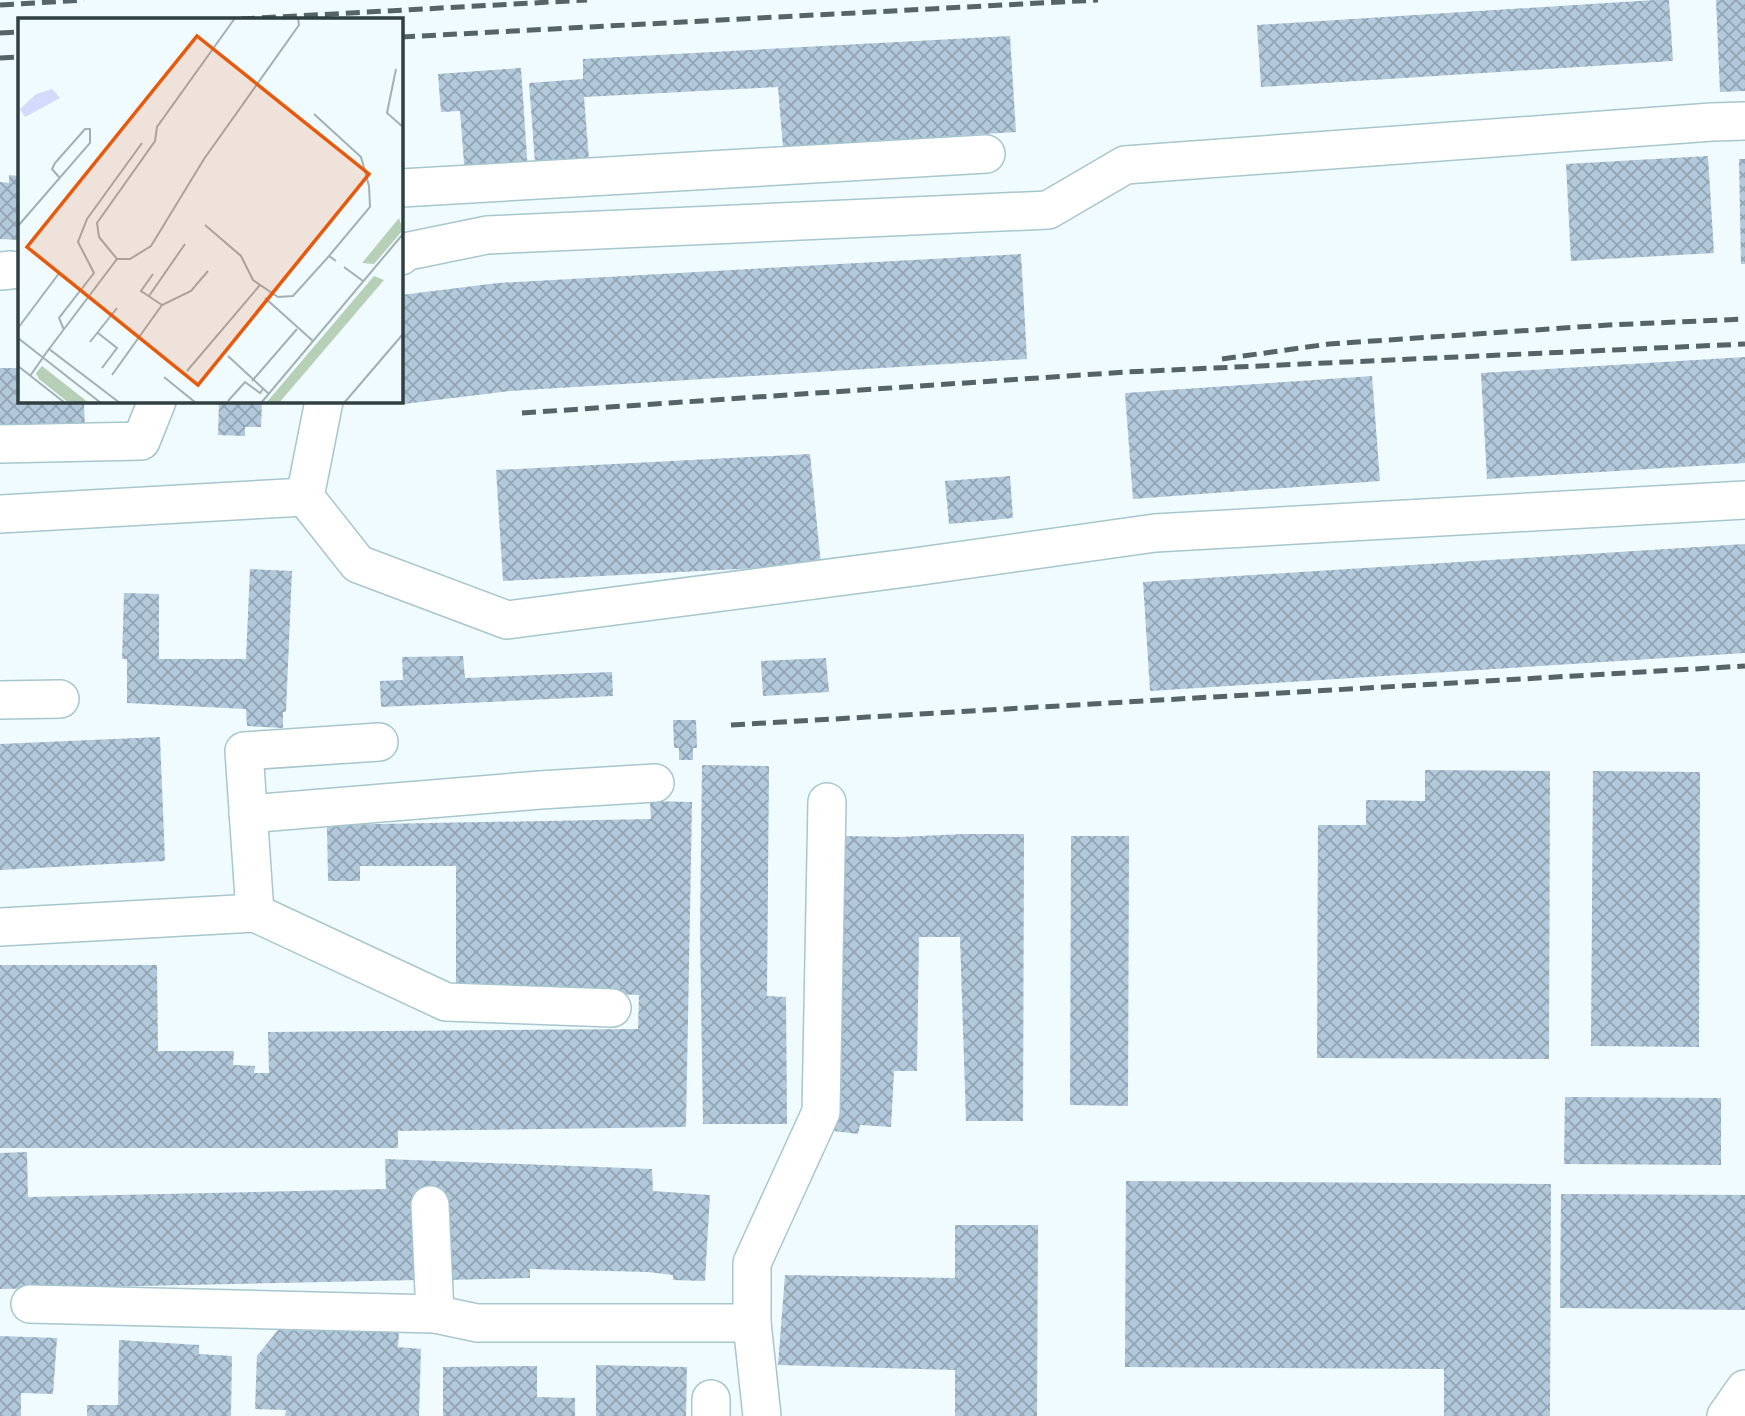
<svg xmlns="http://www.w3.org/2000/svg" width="1745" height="1416" font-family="Spectral,serif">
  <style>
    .building { fill: url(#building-cross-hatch) }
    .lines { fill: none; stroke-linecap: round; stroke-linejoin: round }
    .minor-casing { stroke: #a7c6cd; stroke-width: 40 }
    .minor { stroke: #fff; stroke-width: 37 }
    .rail { stroke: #576467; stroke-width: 5; stroke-dasharray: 14 7; stroke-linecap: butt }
    .inset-road { fill: none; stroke: #a3b0b3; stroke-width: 2 }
    .view { fill: #e8590c; fill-opacity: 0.15; stroke: #e8590c; stroke-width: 3.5 }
    .inset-edge { fill: none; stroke: #323f42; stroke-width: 3.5 }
  </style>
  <defs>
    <pattern id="building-cross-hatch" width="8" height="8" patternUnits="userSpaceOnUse" patternTransform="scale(1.75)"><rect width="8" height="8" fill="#b2c8db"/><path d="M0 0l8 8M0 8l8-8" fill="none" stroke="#91a4b3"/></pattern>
  </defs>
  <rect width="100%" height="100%" fill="#effbfe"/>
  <g class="building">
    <path d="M1655,0H1669L1673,61L1261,87L1257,25Z"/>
    <path d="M1716,0H1745V91L1720,92Z"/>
    <path d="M1010,36L1016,132L783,147L778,87L584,97L589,159L535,163L529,83L583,79V59Z"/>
    <path d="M521,68L528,172L465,176L460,111L441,112L438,74Z"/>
    <path d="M1708,156L1714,253L1571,261L1566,164Z"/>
    <path d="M1739,159H1745V264H1741Z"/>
    <path d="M9,175L19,176V240L0,239V182L9,183Z"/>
    <path d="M1021,254L1027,359L510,391L404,404L401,373V295L498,283Z"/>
    <path d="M1745,357V463L1487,479L1481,373Z"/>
    <path d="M0,368H19V401H84L85,431L0,432Z"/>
    <path d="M1372,376L1380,481L1133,499L1125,393Z"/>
    <path d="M219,401H262L261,427H245V436L218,435Z"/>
    <path d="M810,454L821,565L503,581L496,470Z"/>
    <path d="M1010,476L1013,518L949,524L945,481Z"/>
    <path d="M1745,544V653L1150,691L1143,582Z"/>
    <path d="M250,569L292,571L286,712H283V728L247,726L246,709L127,703V659H122L124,593L159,594V659H246Z"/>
    <path d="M463,656L465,678L612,672L613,696L381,707L380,681L403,680L402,657Z"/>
    <path d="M826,658L829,692L763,696L761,661Z"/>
    <path d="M673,720H696L697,748H693V760H679V748H674Z"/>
    <path d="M160,737L165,861L0,870V744Z"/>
    <path d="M702,765L769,766L767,996L786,997L787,1124H703L700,931Z"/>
    <path d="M1425,770L1550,771L1549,1059L1317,1058L1318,825H1366V800L1425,801Z"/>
    <path d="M1593,771L1700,772L1699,1047L1591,1046Z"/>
    <path d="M650,801L692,802L686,1127L398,1131V1148H0V965H157L158,1051H234L233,1065L255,1066L254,1073H269L268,1032L638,1029L639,995L456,989V866H360V881H328L327,825L651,819Z"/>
    <path d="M964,834H1024L1023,1121H966L960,937H919L917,1071H894L891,1127L860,1125L858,1134L834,1131L835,1103H841L844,836L899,837Z"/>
    <path d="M1071,836H1129L1128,1106L1070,1105Z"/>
    <path d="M1565,1097L1721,1098V1165L1564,1164Z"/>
    <path d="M27,1152L28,1197L386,1189L385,1159L652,1169L653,1191L710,1195L705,1281L673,1280V1275L648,1272L530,1269V1278L446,1280L440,1193H416L419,1280L0,1289V1153Z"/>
    <path d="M1126,1181L1551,1184L1550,1416H1444V1369L1125,1367Z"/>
    <path d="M1561,1194L1745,1195V1310L1560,1308Z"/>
    <path d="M955,1225H1038L1037,1416H955V1370L778,1365L785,1275L955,1278Z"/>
    <path d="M278,1330L399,1332L398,1347L421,1349L419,1416H285L286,1410L255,1409L257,1356Z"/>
    <path d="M0,1336L57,1338L53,1394L21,1393V1416H0Z"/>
    <path d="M119,1340L199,1345V1354L232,1356L231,1416H87V1405H118Z"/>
    <path d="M596,1365L687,1367L686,1416H596Z"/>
    <path d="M537,1366V1397L575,1398V1416H443V1367Z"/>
  </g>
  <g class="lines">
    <defs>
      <g id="minor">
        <path d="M401,188L986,154"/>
        <path d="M401,256L404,252L487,235L1048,210L1125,165L1712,122L1745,121"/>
        <path d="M0,271L11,270"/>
        <path d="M324,401L305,497L358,564L507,620L914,567L1155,533L1745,500"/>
        <path d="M0,444L141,441L157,401"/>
        <path d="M0,514L305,497"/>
        <path d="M0,700L60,699"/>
        <path d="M248,814L540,790L655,783"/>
        <path d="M255,913L244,751L379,742"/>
        <path d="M0,927L255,913L446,1002L612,1008"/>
        <path d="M430,1205L435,1314"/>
        <path d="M30,1304L435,1314L477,1323H752"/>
        <path d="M711,1416V1399"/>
        <path d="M762,1416L752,1323V1263L821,1112L827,802"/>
        <path d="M1726,1416L1745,1389"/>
      </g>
    </defs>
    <use href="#minor" class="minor-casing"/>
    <use href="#minor" class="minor"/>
    <g class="rail">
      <path d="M0,5L84,0"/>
      <path d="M241,19L587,0"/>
      <path d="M0,33L19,32"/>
      <path d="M401,37L1098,0"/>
      <path d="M0,58L19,57"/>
      <path d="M1222,359L1329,344L1608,325L1745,319"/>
      <path d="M522,413L1126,372L1745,344"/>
      <path d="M731,725L1745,666"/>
    </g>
  </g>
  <g transform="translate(18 18)">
    <rect width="385" height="385" fill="#effbfe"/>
    <path d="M381,200L385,212L356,246L344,245ZM356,258L366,262L261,385H248ZM24,348L71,385H51L21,361L18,355Z" fill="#b6d0b7"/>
    <path d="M34,71L42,80L7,99L2,91L18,76Z" fill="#d3dafd"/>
    <path class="inset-road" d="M217,0L139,109L137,123L79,205L81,219L99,241H112L133,228L186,141L281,7L280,0M378,51L369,95L385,109M296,96L343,139L351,168L352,189L311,238M187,207L223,238L235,262L260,279L275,278L311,238L318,243M0,208L72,125V111H67L37,145L34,151L41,159M326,249L345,263M135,256L123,273L144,287M131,278L167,226M247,280L295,323M0,310L42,254M46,312L41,300L76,255L60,224L69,201L124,125M80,315L99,330L84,350M0,320L83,385M72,324L99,290M31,331L99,241M210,338L251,376M0,348L47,385M169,353L242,267M94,357L144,287L173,273L190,253M12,358L31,331L102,385M146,359L178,385M234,363L279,311M210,383L227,364L242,375L245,371M243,385L385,216M326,385L385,316"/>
    <path class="view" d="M179,18L351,156L180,367L9,229Z"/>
    <rect width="385" height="385" class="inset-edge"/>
  </g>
</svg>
